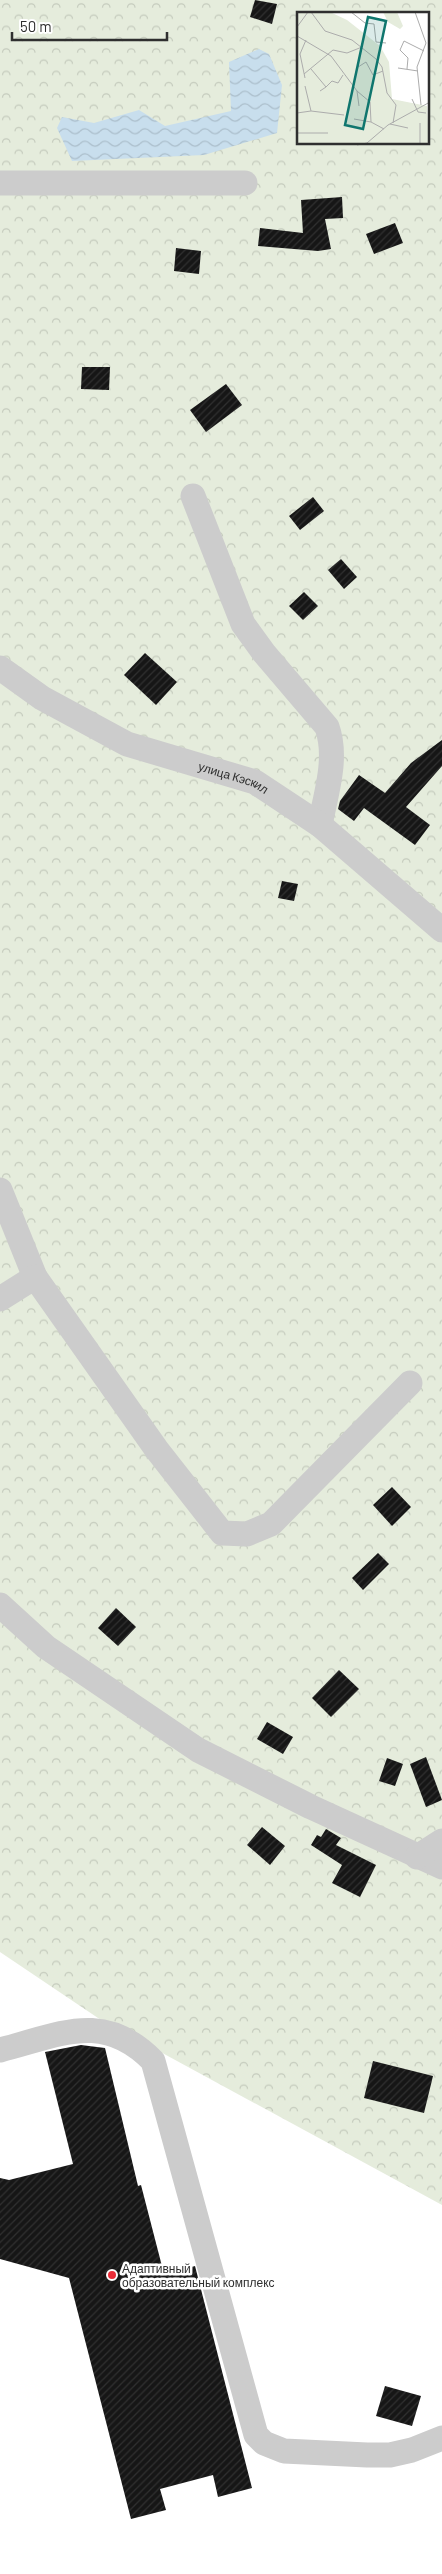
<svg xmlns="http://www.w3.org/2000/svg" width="442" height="2574" font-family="Barlow,sans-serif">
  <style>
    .forest { fill: url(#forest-crowns); fill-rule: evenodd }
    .water { fill: url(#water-waves) }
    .building { fill: url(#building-hatch) }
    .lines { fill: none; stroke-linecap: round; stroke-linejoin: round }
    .minor { stroke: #ccc; stroke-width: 25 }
    .poi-dot { fill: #ea2c38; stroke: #fff; stroke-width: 2 }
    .labels { text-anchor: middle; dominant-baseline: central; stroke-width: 5; stroke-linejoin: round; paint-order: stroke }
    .street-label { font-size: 12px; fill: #2f2f2f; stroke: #fff }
    .poi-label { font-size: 12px; fill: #2f2f2f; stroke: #fff; text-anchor: start }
    .inset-road { fill: none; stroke: #acacac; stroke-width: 1 }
    .view { fill: #0f766e; fill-opacity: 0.15; stroke: #0f766e; stroke-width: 2.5 }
    .inset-edge { fill: none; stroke: #2f2f2f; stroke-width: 2.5 }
  </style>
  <defs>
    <pattern id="forest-crowns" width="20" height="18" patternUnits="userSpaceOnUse" patternTransform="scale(1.25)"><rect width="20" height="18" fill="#e5ecdc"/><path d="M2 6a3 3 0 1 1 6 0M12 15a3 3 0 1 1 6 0" fill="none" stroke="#c5cbbd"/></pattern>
    <pattern id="water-waves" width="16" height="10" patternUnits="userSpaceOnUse" patternTransform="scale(1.25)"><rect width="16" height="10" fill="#c8deed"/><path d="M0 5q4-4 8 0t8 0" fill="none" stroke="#acbfcc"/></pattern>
    <pattern id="building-hatch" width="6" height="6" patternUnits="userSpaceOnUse" patternTransform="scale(1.25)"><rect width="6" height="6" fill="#161616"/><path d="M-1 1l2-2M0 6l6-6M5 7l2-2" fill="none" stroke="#303030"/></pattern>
  </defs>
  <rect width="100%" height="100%" fill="#fff"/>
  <path class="forest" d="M0,0H442V2205L98,2018L0,1952ZM298,14H428V144H298Z"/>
  <path class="water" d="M259,49L269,54L282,85L277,133L204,155L72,161L57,128L62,117L94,123L139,110L165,126L231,111L229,62Z"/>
  <g class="building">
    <path d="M255,0L277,4L272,24L250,17Z"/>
    <path d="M342,197L343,218L325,219L331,249L318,251L258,246L260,228L303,233L301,200Z"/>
    <path d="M395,223L403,243L374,254L366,234Z"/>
    <path d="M176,248L201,251L199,274L174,271Z"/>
    <path d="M82,367H110L109,390L81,389Z"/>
    <path d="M226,384L242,405L206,432L190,410Z"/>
    <path d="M313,497L324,511L300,530L289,516Z"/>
    <path d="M341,559L357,577L344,589L328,570Z"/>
    <path d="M304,592L318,606L303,620L289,606Z"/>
    <path d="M145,653L177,682L156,705L124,675Z"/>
    <path d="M442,740V766L406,807L430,825L415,845L364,808L354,821L338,809L340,801L359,775L385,793L411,763Z"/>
    <path d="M282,881L298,884L294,901L278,898Z"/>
    <path d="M392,1487L411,1507L392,1526L373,1505Z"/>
    <path d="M378,1553L389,1564L363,1590L352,1578Z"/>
    <path d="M116,1608L136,1627L118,1646L98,1628Z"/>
    <path d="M339,1670L359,1689L331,1717L312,1698Z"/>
    <path d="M267,1722L293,1737L283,1754L257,1739Z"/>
    <path d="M426,1757L442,1800L426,1807L410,1764Z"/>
    <path d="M387,1758L403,1764L395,1786L379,1781Z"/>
    <path d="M262,1827L285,1846L270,1865L247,1845Z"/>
    <path d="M326,1829L341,1838L336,1845L376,1865L360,1897L332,1883L342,1865L311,1845L317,1835L321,1837Z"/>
    <path d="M81,2045L105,2048L138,2186L141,2185L164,2274L195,2266L252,2488L218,2497L213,2475L160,2489L166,2510L131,2519L69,2278L0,2259V2178L9,2180L73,2164L45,2052Z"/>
    <path d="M373,2061L433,2076L424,2113L364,2098Z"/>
    <path d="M385,2386L421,2396L412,2426L376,2416Z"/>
  </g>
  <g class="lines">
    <g class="minor">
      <path d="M0,183H245"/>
      <path d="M193,496L243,624L264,653L327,727C338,758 326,793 320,825"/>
      <path id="s1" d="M0,668L42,698L127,744L255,782L320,825L442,930"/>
      <path d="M0,1190L35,1277"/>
      <path d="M0,1299L35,1277L157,1450L222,1533L247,1534L271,1524L410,1383"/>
      <path d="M0,1605L46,1647L198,1750L311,1807L442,1867"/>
      <path d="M417,1857L442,1841"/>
      <path d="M0,2050C60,2035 103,2010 153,2061L256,2435L264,2443L284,2451L367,2455H390L412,2450L442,2438"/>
    </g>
  </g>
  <circle class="poi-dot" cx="112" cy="2275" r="5"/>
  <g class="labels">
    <g class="street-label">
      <text stroke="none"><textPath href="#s1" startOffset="260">улица Кэскил</textPath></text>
    </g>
    <g class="poi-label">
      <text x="122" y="2268">Адаптивный<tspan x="122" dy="14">образовательный комплекс</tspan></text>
    </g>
  </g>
  <g transform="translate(297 12)">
    <rect width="132" height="132" fill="#fff"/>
    <path d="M0,0H33L50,8L83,34L92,50L95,87L130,94L132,132H0ZM86,0H100L106,14L103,17L91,10Z" fill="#e5ecdc"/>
    <path class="inset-road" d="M14,0L28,19L55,28L79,47L85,55L90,81L99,93L96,111M54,0L68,11L77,12L79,30L89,31M118,0L129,31L120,55L124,93M0,15L11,0M0,24L34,44L60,79L73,90L74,110L87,117M61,55L69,50L76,63L86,59M101,56L121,59M14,57L29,75L23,79M110,57L111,46L103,38L107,29L127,39M7,62L36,38L50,41L65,35M8,66L3,42L9,28M29,75L35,69L41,71L46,63M60,79L62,94M115,87L121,100L129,101M14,99L47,103M0,101L14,99L8,74M57,107L74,110M123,111V133M93,112L111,116M0,121H31M60,133L70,131L91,113L133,90"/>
    <path class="view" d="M71,5L89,9L66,117L48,113Z"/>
    <rect width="132" height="132" class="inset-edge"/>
  </g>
  <path d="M12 32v8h155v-8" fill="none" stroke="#2f2f2f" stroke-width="2.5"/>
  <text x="20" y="32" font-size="15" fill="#2f2f2f" stroke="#ffffff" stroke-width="4" paint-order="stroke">50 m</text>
</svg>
